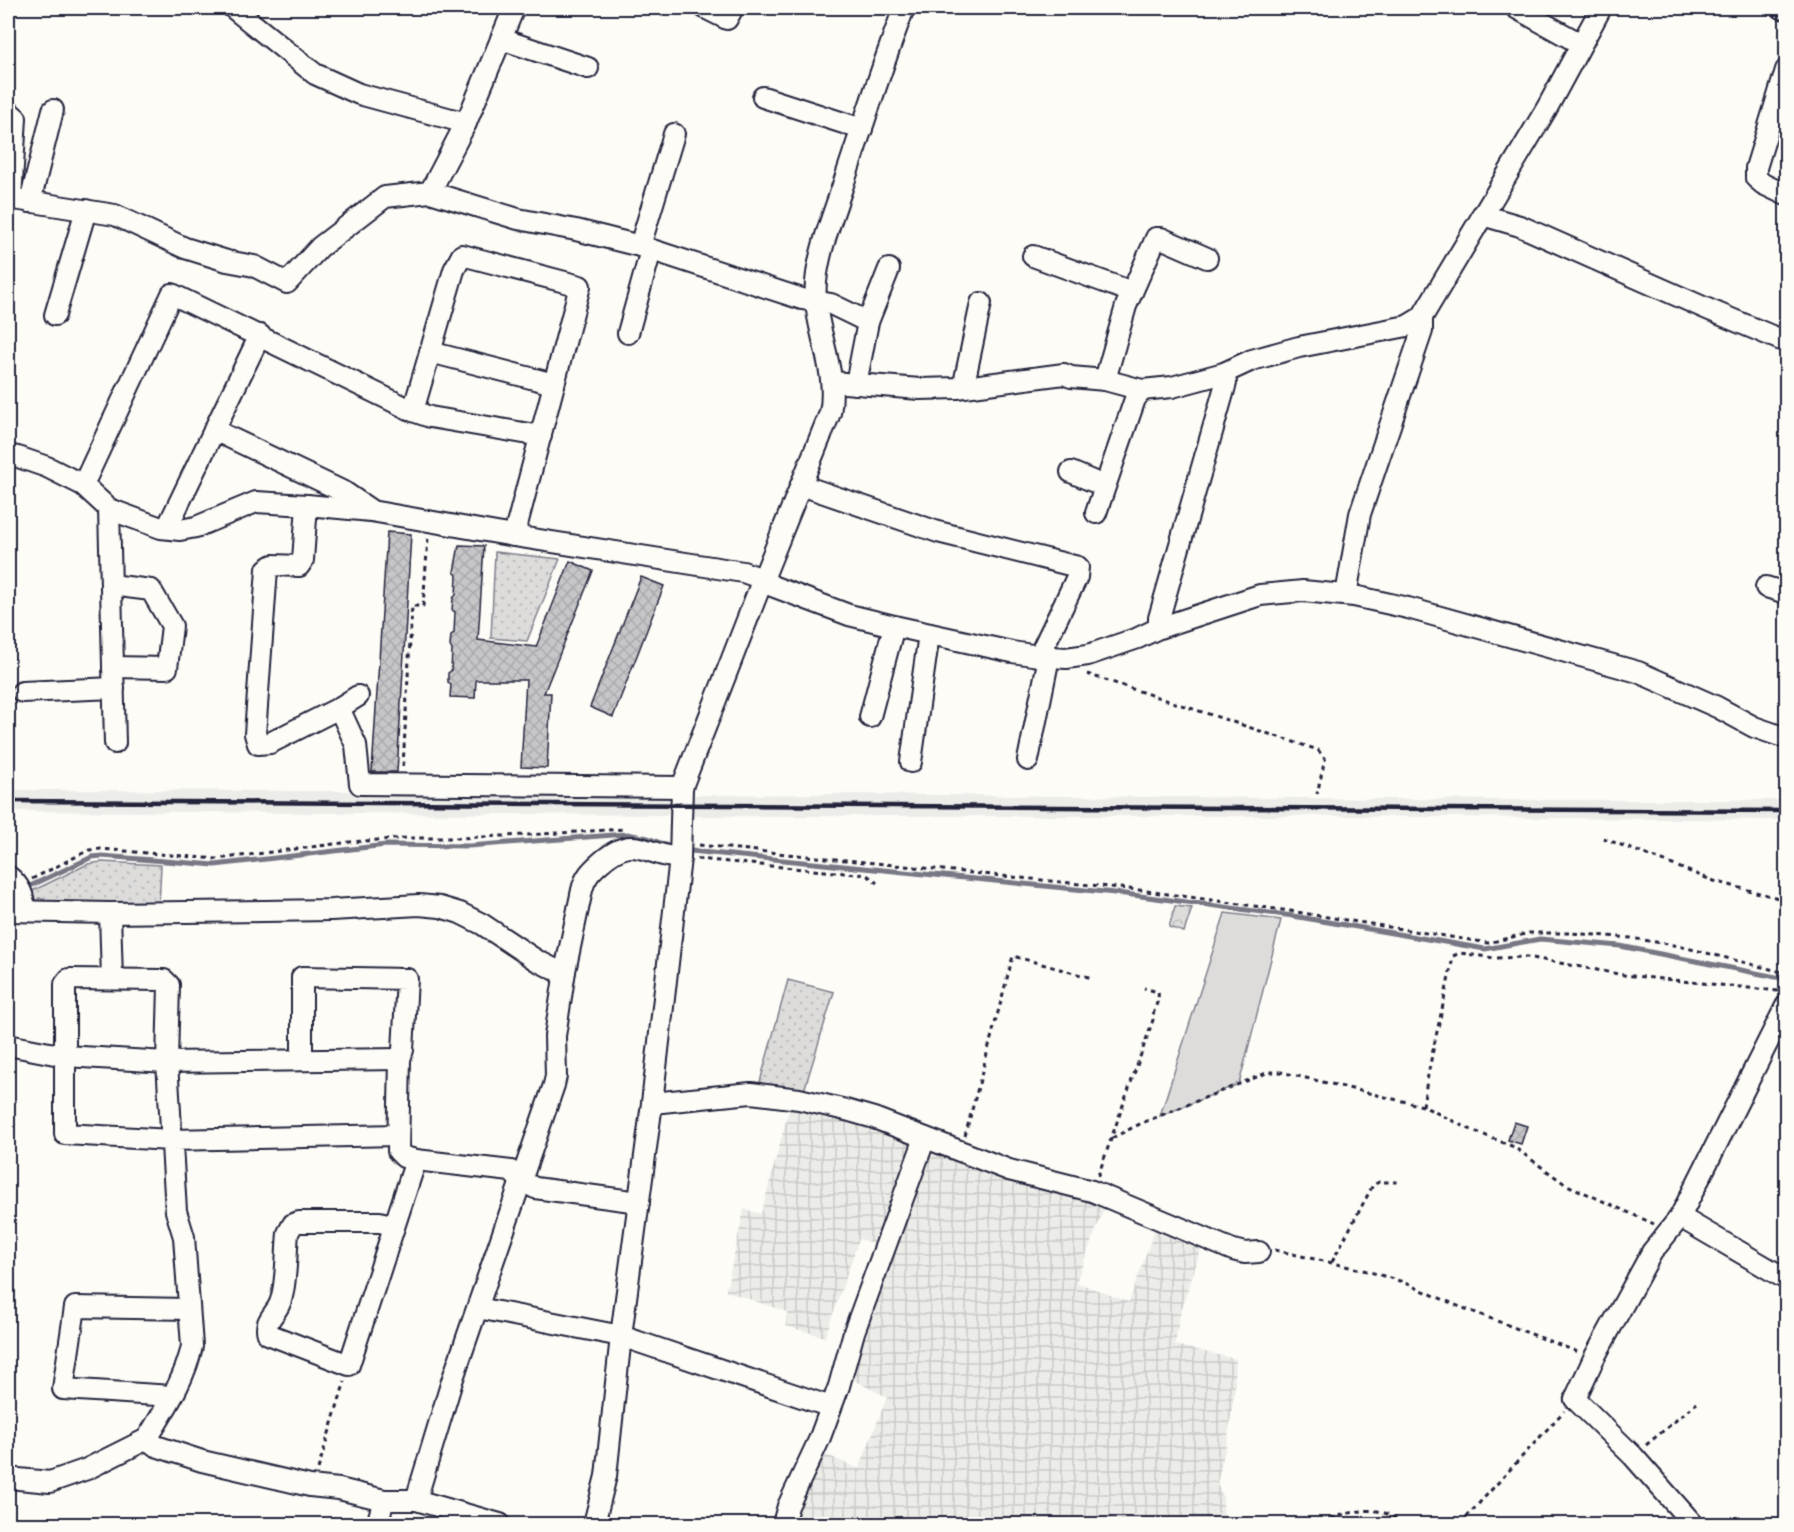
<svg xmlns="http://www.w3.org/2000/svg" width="1794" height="1532" font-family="'Balsamiq Sans',sans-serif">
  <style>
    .built { fill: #ecece9 }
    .industrial { fill: url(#industrial-grid) }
    .grass { fill: #dddcdb; stroke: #807f8b; stroke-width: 1.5 }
    .forest { fill: url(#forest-crowns); stroke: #807f8b; stroke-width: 1.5 }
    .park { fill: url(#park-dots); stroke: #807f8b; stroke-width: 1.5 }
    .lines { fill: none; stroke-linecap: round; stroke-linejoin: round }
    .stream { stroke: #787885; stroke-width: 5 }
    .building { fill: url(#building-cross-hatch); stroke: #22223b; stroke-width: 1.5 }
    .minor-casing { stroke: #22223b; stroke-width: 24 }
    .path { stroke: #22223b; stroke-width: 3; stroke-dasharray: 4.5 4.5; stroke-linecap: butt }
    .minor { stroke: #fdfcf7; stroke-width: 20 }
    .rail { stroke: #22223b; stroke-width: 4.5 }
  </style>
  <defs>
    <pattern id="industrial-grid" width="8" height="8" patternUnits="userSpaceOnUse" patternTransform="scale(1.5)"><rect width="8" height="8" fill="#ecece9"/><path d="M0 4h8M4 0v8" fill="none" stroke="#cacac9"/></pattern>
    <pattern id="forest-crowns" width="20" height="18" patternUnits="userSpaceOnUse" patternTransform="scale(1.5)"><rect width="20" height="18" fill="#dddcdb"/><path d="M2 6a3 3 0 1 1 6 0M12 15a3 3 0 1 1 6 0" fill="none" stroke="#bdbcbd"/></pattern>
    <pattern id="park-dots" width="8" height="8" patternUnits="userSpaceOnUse" patternTransform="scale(1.5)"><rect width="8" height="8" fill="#dddcdb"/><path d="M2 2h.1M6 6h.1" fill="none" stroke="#bdbcbd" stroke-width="1.8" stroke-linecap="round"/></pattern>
    <pattern id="building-cross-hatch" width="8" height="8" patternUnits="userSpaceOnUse" patternTransform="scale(1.5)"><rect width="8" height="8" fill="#c6c6c8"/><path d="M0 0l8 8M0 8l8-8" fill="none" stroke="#aaaaad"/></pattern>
  </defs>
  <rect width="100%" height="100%" fill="#fdfcf7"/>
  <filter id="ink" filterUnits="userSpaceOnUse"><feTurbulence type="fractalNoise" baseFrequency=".0167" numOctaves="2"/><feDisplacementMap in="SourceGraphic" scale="12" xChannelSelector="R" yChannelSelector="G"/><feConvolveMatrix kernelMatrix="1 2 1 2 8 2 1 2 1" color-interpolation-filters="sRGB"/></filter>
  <g filter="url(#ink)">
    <g class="built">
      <path d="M8,790L352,791L673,794L676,815L8,811Z"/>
      <path d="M836,794L1512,800H1786V820L1317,816H689L690,795Z"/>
    </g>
    <path class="industrial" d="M791,1102L928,1143L1107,1201L1076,1282L1129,1302L1157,1223L1203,1243L1180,1315L1175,1345L1236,1359L1235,1386L1228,1437L1217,1484L1223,1497L1224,1524H788L820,1452L859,1469L887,1397L847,1377L891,1249L859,1239L825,1337L786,1326L787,1312L726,1291L744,1209L761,1214Z"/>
    <path class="grass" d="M1225,913L1281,920L1239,1084L1160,1116Z"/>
    <path class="forest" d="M1175,906L1192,908L1184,932L1169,927Z"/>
    <g class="park">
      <path d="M495,552L560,559L527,641L491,638Z"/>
      <path d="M101,862L161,865L159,907L48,905V901L39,898L37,902L28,893L88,864Z"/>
      <path d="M788,980L834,992L803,1094L758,1089Z"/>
    </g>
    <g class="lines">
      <g class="stream">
        <path d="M691,851L1125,894L1293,916L1485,949L1540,939L1620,946L1786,979"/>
        <path d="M28,887L92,857L102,856L215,865L386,845L469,846L627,834L648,838L668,846"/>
      </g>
    </g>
    <g class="building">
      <path d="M387,532L411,534L397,772H372Z"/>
      <path d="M459,545L484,546L478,640L536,647L570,561L593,571L544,693H551L547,768L521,767L526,680H476L475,698L450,697L451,684L448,682V673L451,671L452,650L450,646L451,635L454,633L455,612L452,610L453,598L456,595L457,575L454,572Z"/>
      <path d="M641,577L664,586L613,717L590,707Z"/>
      <path d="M1514,1122L1527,1126L1521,1144L1508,1140Z"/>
    </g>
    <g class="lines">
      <defs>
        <g id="minor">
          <path d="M233,8L315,74L359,94L466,123"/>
          <path d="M705,8L727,19L733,8"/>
          <path d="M1516,8L1581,44"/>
          <path d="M1782,8L1786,9"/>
          <path d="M501,39L588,68"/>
          <path d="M1786,70L1756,168V178L1763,184L1786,195"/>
          <path d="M763,97L862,129"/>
          <path d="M8,111L16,118L11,198"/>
          <path d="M430,192L466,123L514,8"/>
          <path d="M8,198L115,215L185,248L227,261L254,266L287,283L320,247L385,197L430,192L518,219L576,230L640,246L802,299L831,304L868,322"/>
          <path d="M30,202L53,110"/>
          <path d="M1482,215L1520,226L1705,308L1786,342"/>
          <path d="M640,246L674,134"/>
          <path d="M1033,256L1132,292"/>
          <path d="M55,315L86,210"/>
          <path d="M628,333L651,250"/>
          <path d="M430,352L554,384"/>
          <path d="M1105,380L1126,306L1156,238H1161L1207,258"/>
          <path d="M832,382L920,389L957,388L1064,374L1071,377L1105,380L1142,390L1172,387L1224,373L1252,360L1299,347L1407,326L1422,317L1547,108L1601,8"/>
          <path d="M856,384L868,322L889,269"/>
          <path d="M965,386V379L981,303"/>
          <path d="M413,411L454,270L462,255L580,286L514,536"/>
          <path d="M214,430L344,492L369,509"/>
          <path d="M8,455L18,457L47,467L83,485L109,509L161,528L180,530L196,527L256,502L307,505L371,511L514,536L743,572L763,579L772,586L849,615L894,626L1012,652L1039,656L1066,658L1088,655L1138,638L1159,628L1260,595L1303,591L1354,596L1408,608L1638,672L1717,707L1754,727L1786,738"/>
          <path d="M1071,472L1104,486"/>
          <path d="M83,485L172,294L413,411L430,417L541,436"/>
          <path d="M801,485L938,532L1078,567L1077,577L1039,656"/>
          <path d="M307,505L303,560L299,566L273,565L267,569L255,734L258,744L270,743L339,708L356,745L360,784L682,787"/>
          <path d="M109,509L115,743"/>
          <path d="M1096,513L1135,399L1142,390"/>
          <path d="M167,528L260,335"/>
          <path d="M111,585L151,590L172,626L167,668L113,667"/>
          <path d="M1766,587L1786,593"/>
          <path d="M1346,595L1360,514L1422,331V317"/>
          <path d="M1159,628V618L1226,383L1224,373"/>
          <path d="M22,692L114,688"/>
          <path d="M339,708L358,696"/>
          <path d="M870,717L894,626"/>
          <path d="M1028,760L1049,657"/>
          <path d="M911,762L929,634"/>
          <path d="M8,876C19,884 25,896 24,910"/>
          <path d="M8,911L110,913L331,910L419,905L440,907L460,913L482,924L536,960L554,969L565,971L582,890C585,877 591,871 600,863C635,832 642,855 680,858"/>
          <path d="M110,913L112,979"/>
          <path d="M8,1045L65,1056L167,1062L400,1059"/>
          <path d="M302,1060V977L407,979L403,1050L400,1059L398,1151L404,1157L416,1160L511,1171L520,1180L535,1188L639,1202"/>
          <path d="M652,1103L751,1093L799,1099L846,1110L874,1118L1009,1170L1092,1191L1233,1250L1245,1253L1259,1252"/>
          <path d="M1680,1217L1786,1279"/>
          <path d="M394,1226L380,1222H299L293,1224L288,1233C286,1253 287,1281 281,1300C278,1313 263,1320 268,1334L349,1365L416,1160"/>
          <path d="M478,1308L621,1336L831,1407"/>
          <path d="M172,1396L63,1389L75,1307L189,1309"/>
          <path d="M147,1439C165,1409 185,1380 192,1346L184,1237L176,1211L167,1062L169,985L164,980L69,979L65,984V1134L171,1140L398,1135"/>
          <path d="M8,1478L50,1482L87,1469L147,1439L156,1446L202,1461L310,1486L339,1489L384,1500H416L500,1524"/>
          <path d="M416,1500L452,1381L554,1085L556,1076L555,1036L565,971"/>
          <path d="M377,1524L384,1500"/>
          <path d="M594,1524L606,1476L621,1336L652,1103L680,858L682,787L763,579L830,413C839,368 812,327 816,282C819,249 833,216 843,185C863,125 882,66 904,8"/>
          <path d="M783,1524L788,1506L819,1440L839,1386L854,1332L925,1138"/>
          <path d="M1693,1524L1633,1456L1575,1399L1594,1358L1652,1252L1680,1217L1786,1006"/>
        </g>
      </defs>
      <use href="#minor" class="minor-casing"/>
      <g class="path">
        <path d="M1087,674L1318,750L1325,759L1317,794"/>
        <path d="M403,766L412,606H423L428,538"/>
        <path d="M1603,838L1714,881L1786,900"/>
        <path d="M699,845L1139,890L1290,911L1488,943L1529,933H1571L1631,938L1679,946L1786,973"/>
        <path d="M697,859L867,875L877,883"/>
        <path d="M32,879L89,850L101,849L217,859L350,842L407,838H457L526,835L625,829"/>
        <path d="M1423,1106C1430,1055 1444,1006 1453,956L1460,953L1494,958L1527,957L1624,975L1778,991"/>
        <path d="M965,1136L1013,956L1092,978"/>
        <path d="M1112,1138L1142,1123L1269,1072H1281L1423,1106L1467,1128L1514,1147L1565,1184L1654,1224"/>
        <path d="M1098,1176L1153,1020C1152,1010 1160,1002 1158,992L1144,988"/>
        <path d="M1275,1250L1367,1271L1403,1282L1458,1306L1578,1352"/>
        <path d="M1332,1262L1373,1185L1379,1182H1398"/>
        <path d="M1646,1445L1697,1403"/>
        <path d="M318,1469L345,1381"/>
        <path d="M1314,1524C1335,1518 1365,1504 1387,1514C1393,1516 1398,1521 1403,1524"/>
        <path d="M1460,1524L1564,1411"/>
      </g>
      <use href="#minor" class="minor"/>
      <path class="rail" d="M8,801L1786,811"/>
    </g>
  </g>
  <rect width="1794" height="1532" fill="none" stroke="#fdfcf7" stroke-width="30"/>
  <rect x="15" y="15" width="1764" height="1502" fill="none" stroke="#22223b" stroke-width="2" filter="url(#ink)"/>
</svg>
